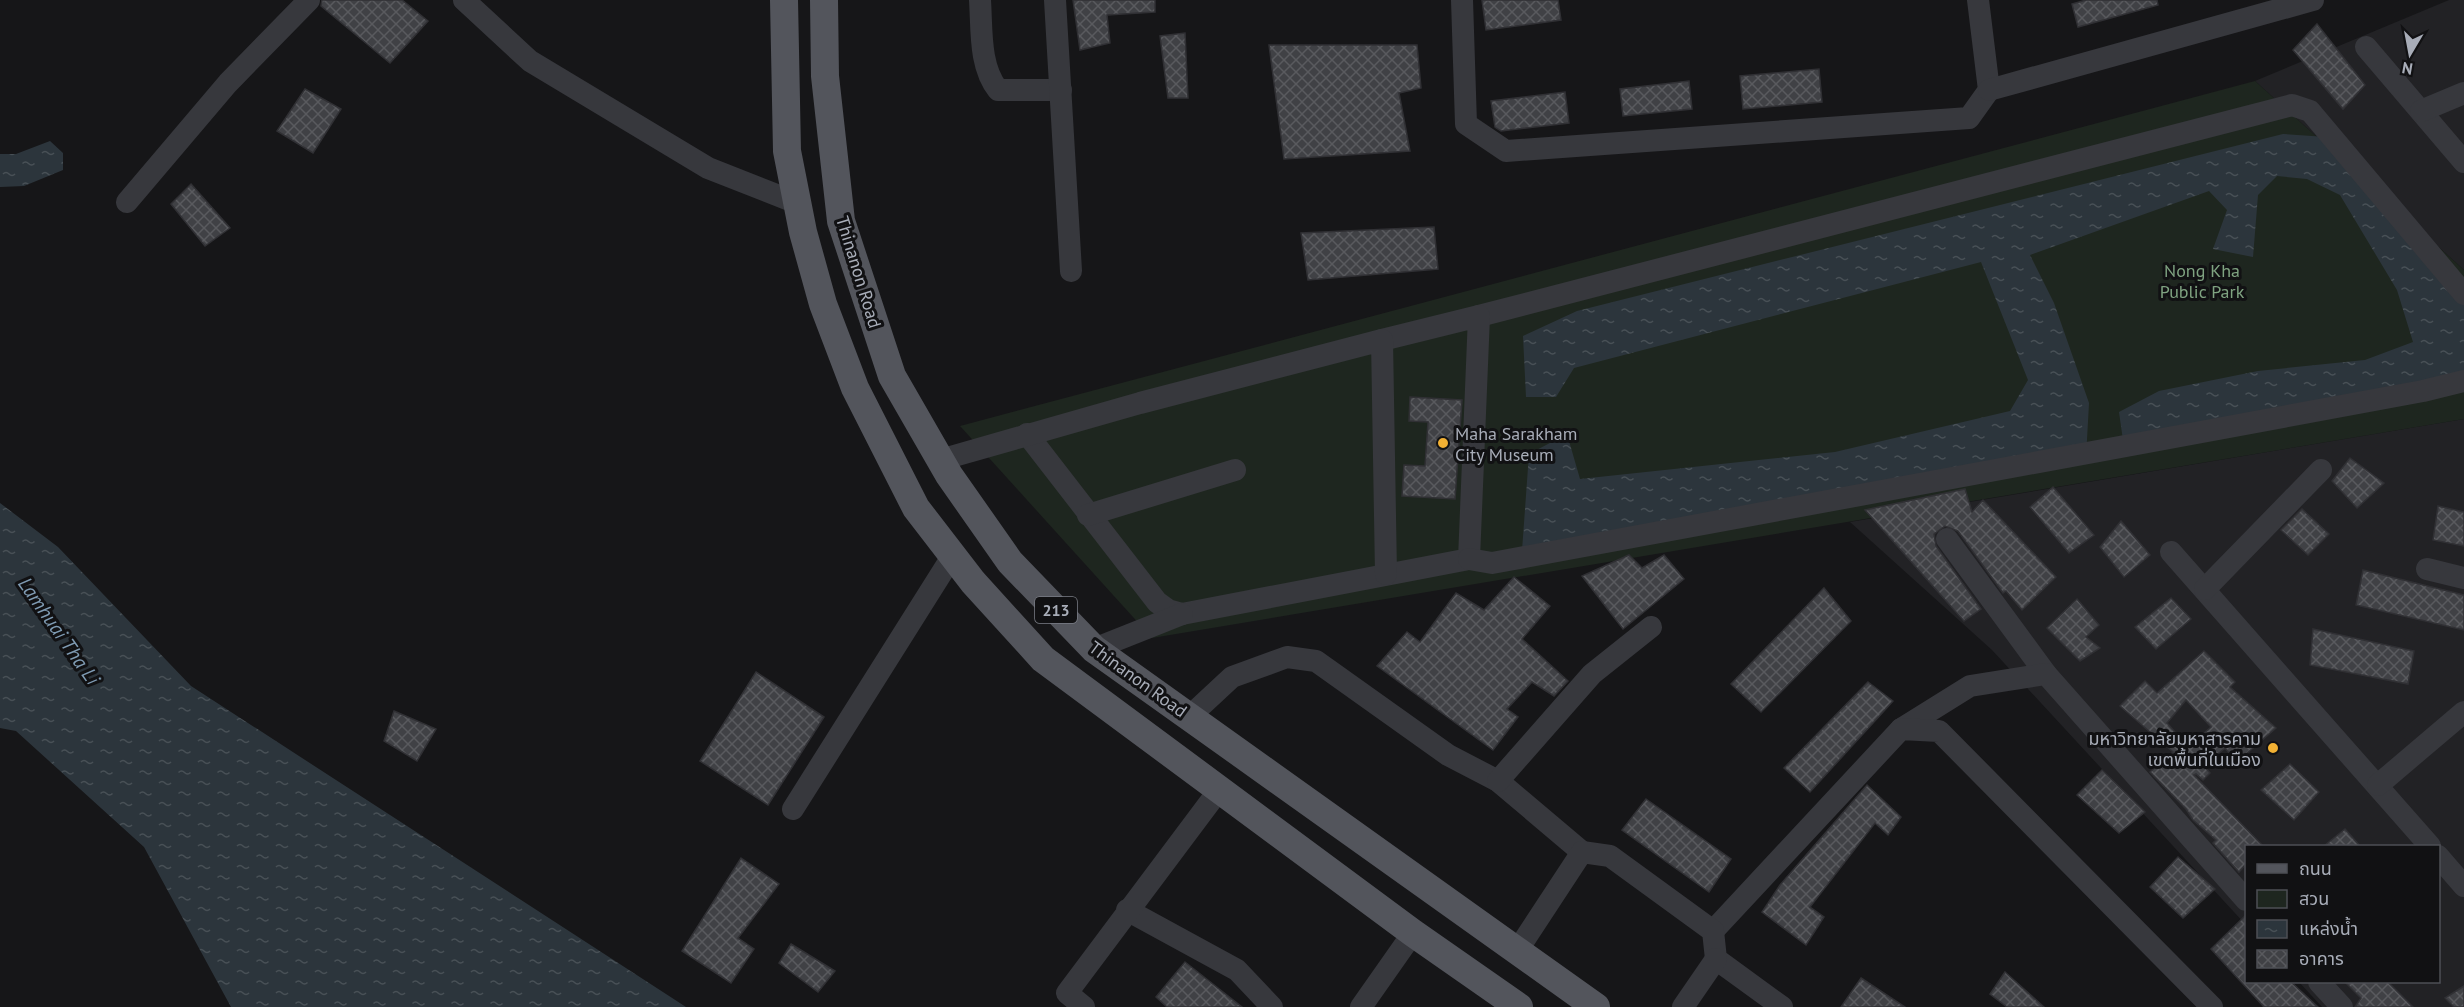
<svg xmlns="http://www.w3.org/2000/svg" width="2464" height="1007" font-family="'PT Sans','Noto Sans Thai',sans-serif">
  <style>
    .built { fill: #222225 }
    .park { fill: #1e261f }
    .water { fill: url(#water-ripples) }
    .building { fill: url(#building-cross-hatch); stroke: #303034; stroke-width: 1.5; fill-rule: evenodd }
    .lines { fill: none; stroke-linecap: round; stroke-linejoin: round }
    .minor { stroke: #37383d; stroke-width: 22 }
    .major { stroke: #53555c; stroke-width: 28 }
    .poi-dot { fill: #f2b134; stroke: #111113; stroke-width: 2 }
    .labels { text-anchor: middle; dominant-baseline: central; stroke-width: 6; stroke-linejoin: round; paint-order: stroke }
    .shield { fill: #111113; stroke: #7b7e86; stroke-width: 1.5 }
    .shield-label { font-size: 16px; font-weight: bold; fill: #a8adb8 }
    .park-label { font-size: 18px; fill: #7fa381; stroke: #111113 }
    .street-label { font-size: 18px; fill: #a8adb8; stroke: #111113 }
    .poi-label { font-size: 18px; fill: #a8adb8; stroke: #111113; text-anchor: start }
    .water-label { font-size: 20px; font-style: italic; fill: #7f9bb3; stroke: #111113 }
  </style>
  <defs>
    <pattern id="water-ripples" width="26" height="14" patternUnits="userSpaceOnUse" patternTransform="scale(1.5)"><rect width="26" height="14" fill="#2c353c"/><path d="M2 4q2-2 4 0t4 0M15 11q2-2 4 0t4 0" fill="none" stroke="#485056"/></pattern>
    <pattern id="building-cross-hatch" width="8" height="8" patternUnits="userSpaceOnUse" patternTransform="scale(1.5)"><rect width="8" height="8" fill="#404145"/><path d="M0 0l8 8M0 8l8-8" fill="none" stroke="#595a5e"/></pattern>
  </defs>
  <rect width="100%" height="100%" fill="#161618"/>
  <g class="built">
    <path d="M2449,0H2464V270L2255,81Z"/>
    <path d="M2464,419V1007H2322L2299,982H2438V846H2246V925L1992,650L1850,522Z"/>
  </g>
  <path class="park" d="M2255,81L2464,270V419L1152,638L960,426Z"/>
  <g class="water">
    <path d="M2283,134L2326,137L2464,298V383L2124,447L2119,412L2159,391L2258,371L2365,360L2413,342L2397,290L2340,195L2307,179L2277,176L2258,195L2253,257L2213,249L2227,210L2209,191L2030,255L2054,303L2089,403L2086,457L1522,551L1529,454L1567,434L1580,479L1835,452L2010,411L2028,380L1981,262L1574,368L1556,397H1526L1523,336L1577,311Z"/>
    <path d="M50,141L63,153V170L24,186L0,187V154H16Z"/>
    <path d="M0,503L58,547L191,686L686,1007H231L144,847L16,731L0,728Z"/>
  </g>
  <g class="building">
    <path d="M322,0H402L428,21L390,63L321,6Z"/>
    <path d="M1073,0H1155V12L1107,15L1110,43L1080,50Z"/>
    <path d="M1482,0H1558L1561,20L1486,30Z"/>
    <path d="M2086,0H2157L2158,5L2078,27L2072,4Z"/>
    <path d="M2317,24L2365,85L2343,109L2293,50Z"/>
    <path d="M1185,33L1188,98H1168L1160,36Z"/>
    <path d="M1269,45H1417L1421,88L1399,93L1410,151L1284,159Z"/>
    <path d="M1819,69L1822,102L1743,109L1740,76Z"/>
    <path d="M1689,81L1692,109L1623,116L1620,89Z"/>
    <path d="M305,89L341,109L313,153L277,131Z"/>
    <path d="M1565,92L1569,123L1501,131L1495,127L1491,101Z"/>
    <path d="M191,184L230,228L205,246L171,204Z"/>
    <path d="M1434,227L1438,269L1308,280L1301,233Z"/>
    <path d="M1410,397L1462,400L1455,499L1402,496L1404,465L1425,466L1428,422L1409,421Z"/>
    <path d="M2350,458L2384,483L2357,508L2332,481Z"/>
    <path d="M2053,487L2094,535L2069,553L2030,507Z"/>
    <path d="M1965,489L1972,512L1983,500L2056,577L2022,610L2006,591L2003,593L1958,531L1945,526L1934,534L1936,546L1981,609L1964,621L1865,510Z"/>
    <path d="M2438,506L2464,512V546L2433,540Z"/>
    <path d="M2302,509L2329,534L2308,555L2281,530Z"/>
    <path d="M2121,521L2150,555L2124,577L2100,547Z"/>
    <path d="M1629,555L1642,568L1664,555L1684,579L1623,629L1582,576Z"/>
    <path d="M2363,570L2464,595V630L2356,605Z"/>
    <path d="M1514,577L1550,606L1522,639L1568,681L1554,696L1532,682L1507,709L1518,717L1493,750L1377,666L1407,632L1420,642L1456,593L1484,610Z"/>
    <path d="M1824,588L1851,621L1761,712L1731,684Z"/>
    <path d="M2171,598L2191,619L2156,649L2135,627Z"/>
    <path d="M2077,599L2099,625L2086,637L2100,648L2080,661L2047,628Z"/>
    <path d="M2313,629L2414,651L2408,684L2310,665Z"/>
    <path d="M2204,651L2235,682L2230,687L2276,728L2237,762L2225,748L2204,766L2210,773L2203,780L2196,774L2194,775L2263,846H2247V863L2239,872L2213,843L2216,840L2193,820L2186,809L2150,772L2173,752L2120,706L2145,681L2157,693ZM2186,700L2211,727L2188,747L2167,723Z"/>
    <path d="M756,672L824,717L768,805L700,761Z"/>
    <path d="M1868,682L1893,701L1810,792L1784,768Z"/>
    <path d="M394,711L436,729L417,761L384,741Z"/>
    <path d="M2290,764L2319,792L2294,820L2261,790Z"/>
    <path d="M2102,770L2145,812L2119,833L2077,795Z"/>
    <path d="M1867,785L1901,817L1888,835L1875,823L1810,907L1824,917L1806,945L1762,912L1780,885Z"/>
    <path d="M1646,799L1731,859L1709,892L1622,830Z"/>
    <path d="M2345,829L2360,846H2324Z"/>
    <path d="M2178,857L2215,889L2183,918L2150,887Z"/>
    <path d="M741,858L779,884L738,938L754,949L731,983L682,951Z"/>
    <path d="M2247,914V981H2290L2318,1007H2264L2211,949Z"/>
    <path d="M791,944L835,971L818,992L779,963Z"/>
    <path d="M1185,962L1242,1007H1167L1156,997Z"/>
    <path d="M2005,972L2044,1007H2007L1990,994Z"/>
    <path d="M1861,978L1905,1007H1841Z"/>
    <path d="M2344,981H2387L2413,1007H2355L2361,998Z"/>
    <path d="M2464,986V1007H2454L2445,998Z"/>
  </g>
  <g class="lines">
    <g class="minor">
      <path d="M464,0L530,61L708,168L797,203"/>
      <path d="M980,0C982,30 979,66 998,90H1061"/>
      <path d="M1055,0L1071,271"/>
      <path d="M1462,0L1466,124L1506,151L1969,118L1989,90L1978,0"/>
      <path d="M2366,47L2464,162"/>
      <path d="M1989,90L2313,0"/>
      <path d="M2421,111L2464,93"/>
      <path d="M127,202L228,83L309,0"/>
      <path d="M1479,316L2292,105L2310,111L2464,294"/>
      <path d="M1027,434L1157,602L1168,610L1182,614L1469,559L1479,316L1382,340"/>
      <path d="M940,460L1140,403L1382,340L1386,574"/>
      <path d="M1088,515L1235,470"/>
      <path d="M1947,539L2046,674"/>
      <path d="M2171,552L2430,846"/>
      <path d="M1469,559L1492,563L2423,391L2464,381"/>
      <path d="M2427,569L2464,578"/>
      <path d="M2205,589L2321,470"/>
      <path d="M1094,649L1182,614"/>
      <path d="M1189,717L1232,677L1287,657L1316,661L1448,755L1498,781L1582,852"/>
      <path d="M1901,729L1970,686L2046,674L2246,900"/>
      <path d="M1498,781L1592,674L1651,627"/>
      <path d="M2378,785L2464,712"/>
      <path d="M793,809L953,555"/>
      <path d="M2438,856L2464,886"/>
      <path d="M1127,910L1237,970L1272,1007"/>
      <path d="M1713,931L1901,729L1939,731L2212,1007"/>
      <path d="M1517,951L1582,852L1610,856L1713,931L1716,959L1782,1007"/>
      <path d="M2319,982L2342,1007"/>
      <path d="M1084,1007L1067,993L1219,790"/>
      <path d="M1361,1007L1413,933"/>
      <path d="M1683,1007L1716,959"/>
    </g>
    <g class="major">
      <path d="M784,0L787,151L803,232L823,304L855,388L916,508L973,582L1043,659L1413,933L1519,1007"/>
      <path d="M824,0L825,76L841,221L892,376L949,475L1010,562L1094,649L1596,1007"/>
    </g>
  </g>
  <g class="poi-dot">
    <circle cx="1443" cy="443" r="6"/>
    <circle cx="2273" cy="748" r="6"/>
  </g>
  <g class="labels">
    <rect class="shield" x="1035" y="597" width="42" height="26" rx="4.5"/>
    <g class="shield-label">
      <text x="1056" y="610">213</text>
    </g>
    <g class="park-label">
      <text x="2202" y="270">Nong Kha<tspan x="2202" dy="21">Public Park</tspan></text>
    </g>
    <g class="street-label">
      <text transform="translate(859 272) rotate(73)">Thinanon Road</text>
      <text transform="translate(1138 679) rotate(36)">Thinanon Road</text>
    </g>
    <g class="poi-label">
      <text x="1455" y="433">Maha Sarakham<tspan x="1455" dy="21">City Museum</tspan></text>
      <text x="2261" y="738" text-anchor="end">มหาวิทยาลัยมหาสารคาม<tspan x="2261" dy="21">เขตพื้นที่ในเมือง</tspan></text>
    </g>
    <g class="water-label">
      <text transform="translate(59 631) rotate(55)">Lamhuai Tha Li</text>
    </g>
  </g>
  <rect x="2245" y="845" width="195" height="138" fill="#111113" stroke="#4d4f55" stroke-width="1.5"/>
  <rect x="2257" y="864" width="30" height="9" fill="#53555c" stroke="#4d4f55" stroke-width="1.5"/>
  <text x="2299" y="875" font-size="18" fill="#a8adb8">ถนน</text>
  <rect x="2257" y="890" width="30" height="18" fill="#1e261f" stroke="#4d4f55" stroke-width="1.5"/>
  <text x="2299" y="905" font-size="18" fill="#a8adb8">สวน</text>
  <rect x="2257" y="920" width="30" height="18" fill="url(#water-ripples)" stroke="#4d4f55" stroke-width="1.5"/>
  <text x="2299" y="935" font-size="18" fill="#a8adb8">แหล่งน้ำ</text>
  <rect x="2257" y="950" width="30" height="18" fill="url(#building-cross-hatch)" stroke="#4d4f55" stroke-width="1.5"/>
  <text x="2299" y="965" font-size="18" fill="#a8adb8">อาคาร</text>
  <g transform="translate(2410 54) rotate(190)" stroke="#111113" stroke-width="4.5" paint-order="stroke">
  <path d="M0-4.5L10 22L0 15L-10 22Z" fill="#a8adb8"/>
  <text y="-9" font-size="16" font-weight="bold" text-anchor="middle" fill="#a8adb8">N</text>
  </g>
</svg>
